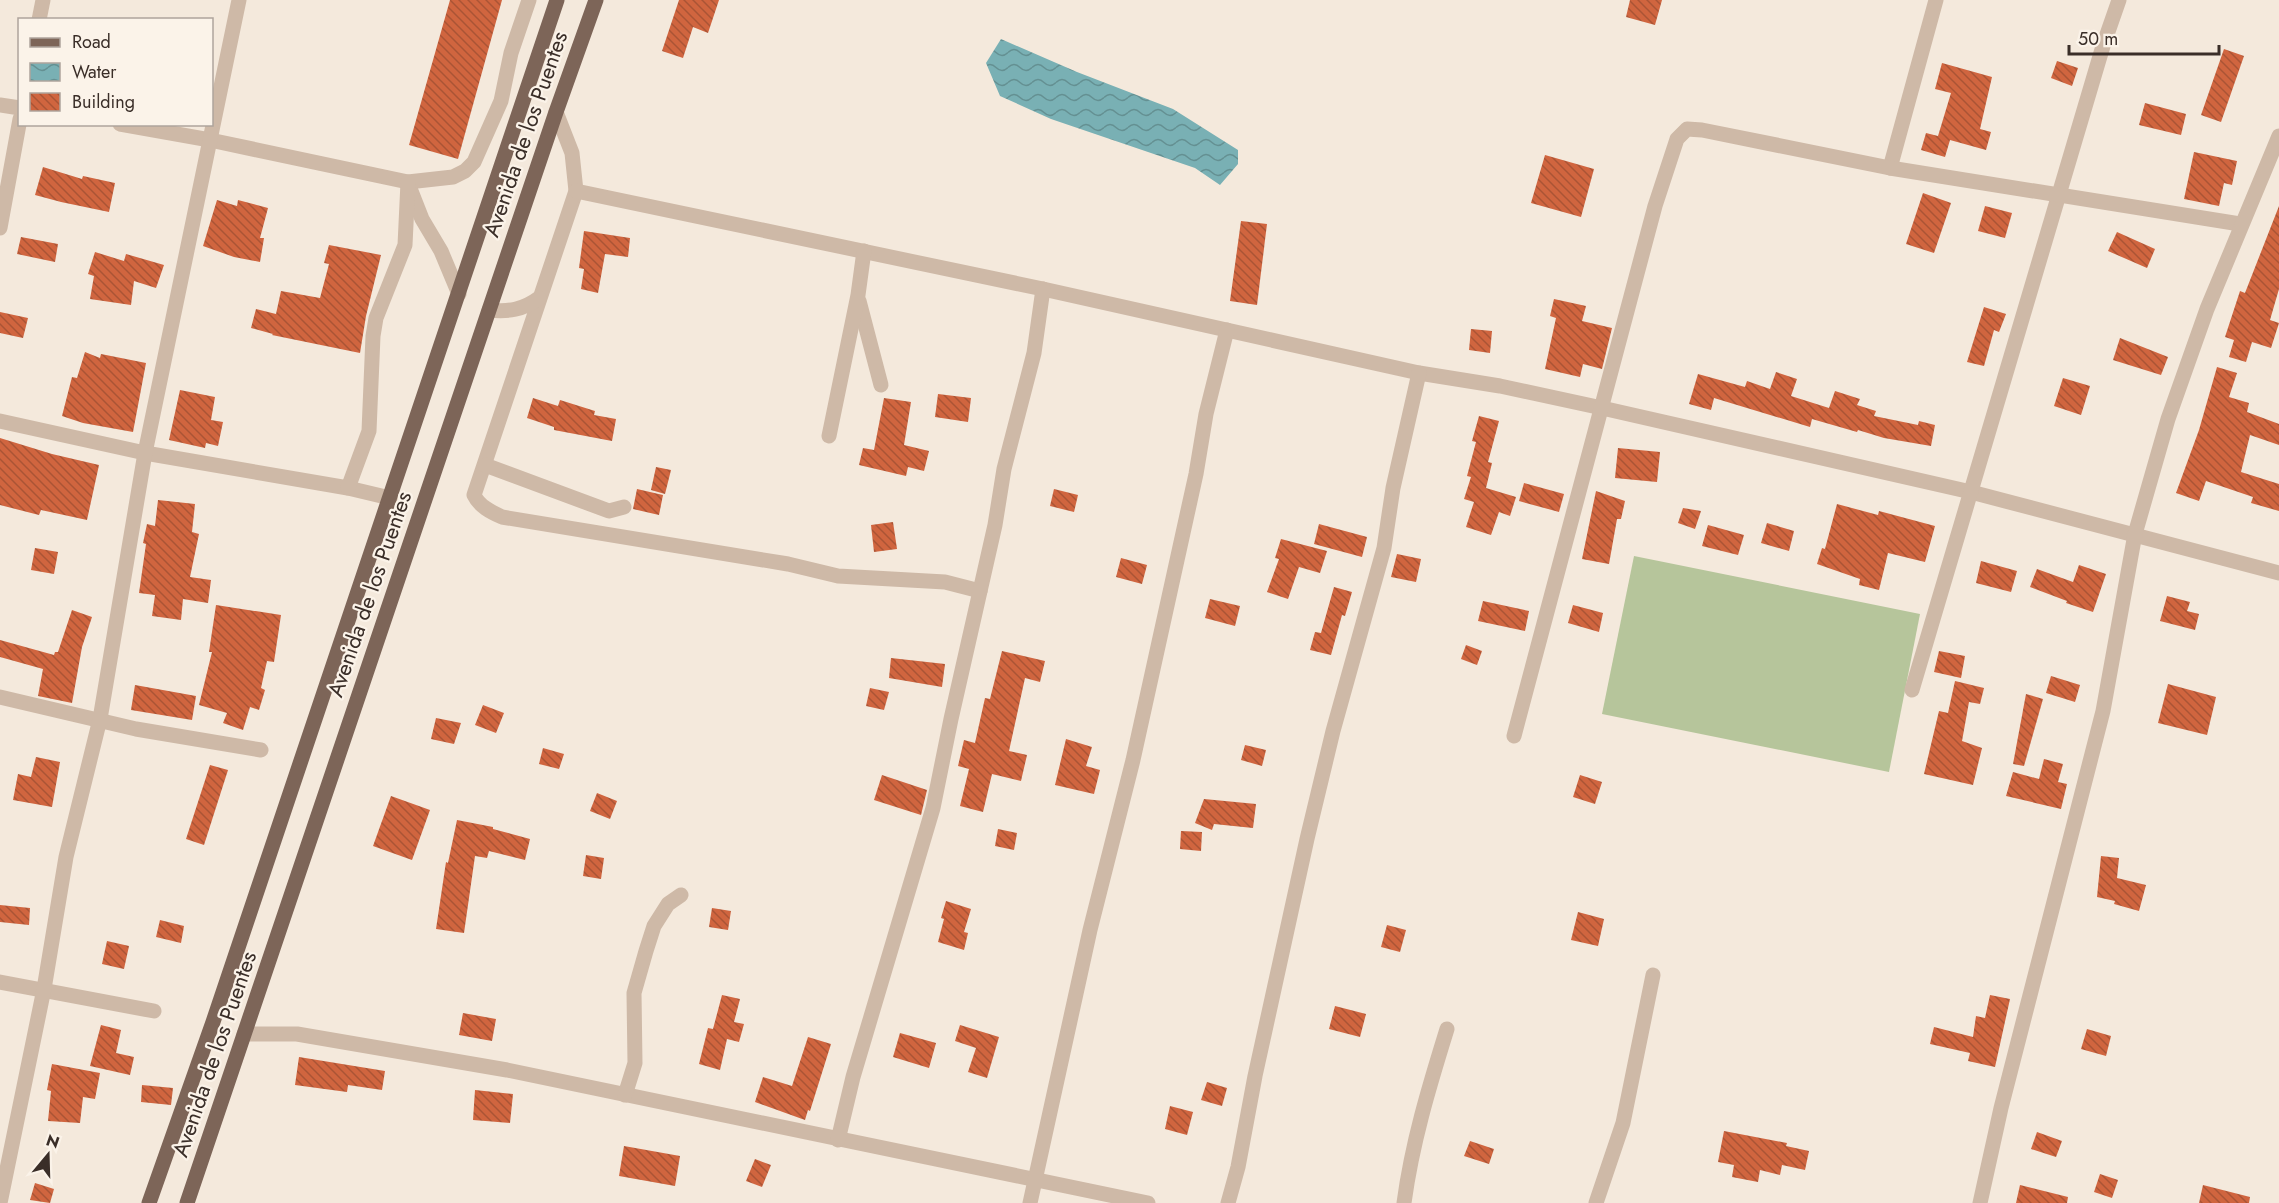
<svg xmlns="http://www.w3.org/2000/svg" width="2279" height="1203" font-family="Jost,sans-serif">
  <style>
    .pitch { fill: #b6c59b }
    .water { fill: url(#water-waves) }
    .building { fill: url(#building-back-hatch) }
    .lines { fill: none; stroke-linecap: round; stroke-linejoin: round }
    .minor { stroke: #ceb9a7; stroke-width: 15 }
    .major { stroke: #7d6558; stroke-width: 15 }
    .labels { text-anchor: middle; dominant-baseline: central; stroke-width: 4.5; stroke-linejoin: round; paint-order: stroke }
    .street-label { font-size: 22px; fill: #3a2e28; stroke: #fbf3e9 }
  </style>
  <defs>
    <pattern id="water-waves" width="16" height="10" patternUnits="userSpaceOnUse" patternTransform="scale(1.5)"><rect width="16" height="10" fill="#79b0b4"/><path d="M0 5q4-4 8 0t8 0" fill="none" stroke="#649092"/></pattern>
    <pattern id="building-back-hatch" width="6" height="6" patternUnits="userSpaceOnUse" patternTransform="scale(1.5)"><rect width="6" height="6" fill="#d0653f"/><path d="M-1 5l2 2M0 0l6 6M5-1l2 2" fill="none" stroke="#aa5435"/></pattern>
  </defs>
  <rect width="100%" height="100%" fill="#f4e9dc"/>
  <path class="pitch" d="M1634,556L1920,614L1889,772L1602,714Z"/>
  <path class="water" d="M1001,39L1077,72L1173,109L1238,150V164L1220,185L1195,168L1051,119L1000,96L986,63Z"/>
  <g class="building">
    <path d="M450,0H502L458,159L409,145Z"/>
    <path d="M679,0H719L708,33L693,27L683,58L662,51Z"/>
    <path d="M1630,0H1662L1655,25L1626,17Z"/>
    <path d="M2224,49L2244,56L2221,122L2201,115Z"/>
    <path d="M2057,61L2078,68L2072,86L2051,78Z"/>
    <path d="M1942,63L1992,77L1980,129L1991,132L1986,150L1950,140L1945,157L1921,150L1926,133L1938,136L1951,93L1935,89Z"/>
    <path d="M2145,103L2186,114L2181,135L2139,125Z"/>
    <path d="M2194,152L2237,161L2232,185L2224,183L2219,206L2184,199Z"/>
    <path d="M1545,155L1594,169L1581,217L1531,203Z"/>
    <path d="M43,167L82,179L83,176L115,183L109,212L61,202L35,195Z"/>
    <path d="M1923,193L1951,203L1934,253L1906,244Z"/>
    <path d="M217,200L237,206L238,200L268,208L260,238H264L260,262L234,257L203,246Z"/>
    <path d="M1985,206L2012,213L2005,238L1978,231Z"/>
    <path d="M2279,206V289L2270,320L2279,323L2271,348L2252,342L2246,362L2229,357L2234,340L2225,337L2240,291L2245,293Z"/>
    <path d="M1241,221L1267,224L1257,305L1230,301Z"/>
    <path d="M584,231L630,238L628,257L605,254L598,293L581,289L584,269L579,268Z"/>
    <path d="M2117,232L2155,249L2147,268L2108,251Z"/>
    <path d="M21,237L58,244L55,262L17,254Z"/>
    <path d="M329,245L381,255L366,316L360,353L272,335L273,334L251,328L256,309L276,314L281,291L320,298L329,264L324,263Z"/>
    <path d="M95,252L124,261L126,254L164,265L156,288L134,281L131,305L90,299L94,276L88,274Z"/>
    <path d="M1554,299L1586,306L1582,321L1612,328L1602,369L1583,364L1580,377L1545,369L1556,318L1550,316Z"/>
    <path d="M1984,307L2006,314L1999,332L1994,330L1984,366L1967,362Z"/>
    <path d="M0,312L28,318L23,338L0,333Z"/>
    <path d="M1471,329L1492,331L1490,353L1469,350Z"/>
    <path d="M2120,338L2168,357L2161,375L2113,360Z"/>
    <path d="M85,352L100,358L101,354L146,363L133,432L83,423L62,416L72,377L77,378Z"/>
    <path d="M2217,367L2237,373L2229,397L2249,403L2247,412L2279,424V445L2250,435L2241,472L2279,484V511L2251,503L2253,497L2206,481L2199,501L2176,493L2199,430Z"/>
    <path d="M1776,372L1797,379L1791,396L1829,408L1835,391L1860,399L1857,405L1876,411L1874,416L1918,425L1919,421L1935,425L1931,446L1884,438L1858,430L1857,432L1812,419L1810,427L1714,398L1711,410L1689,404L1698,374L1745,387L1747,381L1770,389Z"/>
    <path d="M2063,378L2090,386L2081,415L2054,406Z"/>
    <path d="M180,390L215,397L211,420L223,422L218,446L206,443L205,448L169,440Z"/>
    <path d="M938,394L971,398L968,422L935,417Z"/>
    <path d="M533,398L558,406L560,400L595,411L594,415L616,419L612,441L554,430V427L527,418Z"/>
    <path d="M884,398L911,402L904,445L929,451L924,471L908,467L906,476L859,465L863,448L874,450Z"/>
    <path d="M1479,416L1499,421L1488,462L1492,463L1486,488L1516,497L1510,516L1499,512L1491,535L1466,527L1474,502L1464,499L1471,477L1467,476L1476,442L1472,441Z"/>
    <path d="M0,438L52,454L99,465L87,520L41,510L39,515L0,505Z"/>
    <path d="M1618,448L1660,452L1657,482L1615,478Z"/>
    <path d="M656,467L671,470L665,494L651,490Z"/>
    <path d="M1524,483L1564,494L1559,512L1519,501Z"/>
    <path d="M637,489L663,495L659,515L633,509Z"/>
    <path d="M1054,489L1078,495L1074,512L1050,506Z"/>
    <path d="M1596,491L1625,501L1621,519H1617L1609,564L1582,559Z"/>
    <path d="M158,500L195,504L192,532L199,534L190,577L211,580L208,603L183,599L181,620L152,616L155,595L139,593L146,544L143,543L147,524L155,526Z"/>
    <path d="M1837,504L1878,515L1879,511L1935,526L1925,562L1888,553L1879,590L1859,585L1860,579L1817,564L1822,548L1825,549Z"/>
    <path d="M1683,508L1701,511L1695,529L1678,523Z"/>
    <path d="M893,522L897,549L874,552L871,525Z"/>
    <path d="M1767,523L1794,531L1789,551L1761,543Z"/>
    <path d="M1319,524L1367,537L1362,557L1314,544Z"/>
    <path d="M1708,525L1744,535L1738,555L1702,546Z"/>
    <path d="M1281,539L1327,551L1320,573L1299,567L1288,599L1267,592L1279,559L1275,558Z"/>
    <path d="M35,548L58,552L54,574L31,570Z"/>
    <path d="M1397,554L1421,559L1416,582L1391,577Z"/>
    <path d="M1121,558L1147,565L1142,584L1116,577Z"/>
    <path d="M1981,561L2017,571L2011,592L1976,583Z"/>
    <path d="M2079,565L2106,574L2093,612L2066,603L2067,601L2030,587L2037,569L2073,582Z"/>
    <path d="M1334,587L1352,592L1345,616L1342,615L1331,655L1310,650L1315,632L1321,633Z"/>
    <path d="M2167,596L2190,602L2187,611L2199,614L2195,630L2160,621Z"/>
    <path d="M1210,599L1240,606L1235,626L1205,618Z"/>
    <path d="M1483,601L1529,611L1525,631L1478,621Z"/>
    <path d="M216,605L281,615L274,662L267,661L261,688L265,690L259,710L250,707L243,730L223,723L227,713L199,705L212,652H209Z"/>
    <path d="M1573,605L1603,613L1599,632L1568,623Z"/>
    <path d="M72,610L92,617L82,647L72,703L38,696L43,669L0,657V640L54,655L55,652H58Z"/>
    <path d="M1466,645L1482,651L1477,665L1461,659Z"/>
    <path d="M1002,651L1045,661L1040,682L1025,678L1009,751L1027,755L1021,781L992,774L983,812L960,806L969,769L958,766L964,740L975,743L985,698L990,699Z"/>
    <path d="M1939,651L1965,656L1961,678L1934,672Z"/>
    <path d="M891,658L945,664L942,687L889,678Z"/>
    <path d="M2051,676L2080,685L2075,702L2046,693Z"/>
    <path d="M1955,681L1984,688L1980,704L1969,702L1962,741L1982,748L1973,785L1924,774L1939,711L1948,713Z"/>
    <path d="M2168,684L2216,697L2207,735L2158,723Z"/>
    <path d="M135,685L196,696L192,720L131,710Z"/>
    <path d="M870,688L889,692L884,710L866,706Z"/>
    <path d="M2026,694L2043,699L2024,766L2013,764Z"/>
    <path d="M483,705L504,713L496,733L475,725Z"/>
    <path d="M436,718L461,723L454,744L431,739Z"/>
    <path d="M1066,739L1092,747L1086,766L1100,770L1094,794L1055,785Z"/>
    <path d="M1245,745L1266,750L1262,766L1241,760Z"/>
    <path d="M543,748L564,754L559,769L539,764Z"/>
    <path d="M36,757L60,762L52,807L13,800L18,774L31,777Z"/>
    <path d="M2044,759L2063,764L2058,782L2067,784L2061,809L2006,796L2013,772L2039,779Z"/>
    <path d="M210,765L228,770L204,845L186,839Z"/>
    <path d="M882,775L927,790L921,815L874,800Z"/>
    <path d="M1580,775L1602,782L1595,804L1573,797Z"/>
    <path d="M597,793L617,801L610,819L590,811Z"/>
    <path d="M391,796L430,810L412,860L373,846Z"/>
    <path d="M1204,799L1256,804L1253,828L1214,824L1212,830L1195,823Z"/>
    <path d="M457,820L493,827V829L530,839L525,860L489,851L487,858L475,856L464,933L436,929L446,862L448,863Z"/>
    <path d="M998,829L1017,833L1014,850L995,846Z"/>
    <path d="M1181,831L1202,832L1201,851L1180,849Z"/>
    <path d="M586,855L604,858L601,879L583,876Z"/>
    <path d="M2101,856L2119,858L2117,878L2146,885L2139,911L2114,904L2115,901L2097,897Z"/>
    <path d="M946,901L971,909L964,932L968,933L964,950L938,942L944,919L941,918Z"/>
    <path d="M0,905L30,908L29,925L0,922Z"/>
    <path d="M712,908L731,911L728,930L709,927Z"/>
    <path d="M1578,912L1604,919L1598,946L1571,940Z"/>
    <path d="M160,920L184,926L181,943L156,937Z"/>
    <path d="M1387,925L1406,930L1400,952L1381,947Z"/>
    <path d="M107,941L129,946L124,969L102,964Z"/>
    <path d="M722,995L740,999L734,1022L744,1024L739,1042L727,1039L720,1070L699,1064L708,1028L713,1029Z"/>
    <path d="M1990,995L2010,999L1995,1067L1968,1061L1970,1053L1930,1044L1934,1027L1973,1037L1976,1016L1985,1018Z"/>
    <path d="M1335,1006L1366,1014L1360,1037L1329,1029Z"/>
    <path d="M463,1013L496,1019L492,1041L459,1035Z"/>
    <path d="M101,1025L121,1030L116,1053L134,1057L130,1075L90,1066Z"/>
    <path d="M960,1025L999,1037L987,1078L968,1072L976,1048L955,1041Z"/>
    <path d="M2087,1029L2111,1036L2106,1056L2081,1049Z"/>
    <path d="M900,1033L936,1043L929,1068L893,1057Z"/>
    <path d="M808,1037L831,1044L810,1111L808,1110L805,1120L755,1102L763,1077L792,1086Z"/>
    <path d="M299,1057L385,1071L382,1090L348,1085L347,1092L295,1085Z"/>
    <path d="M52,1064L100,1073L95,1099L83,1097L80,1123L48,1121L51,1091L47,1090Z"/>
    <path d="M1207,1082L1227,1088L1222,1106L1201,1100Z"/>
    <path d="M142,1085L173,1088L171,1105L141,1102Z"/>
    <path d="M475,1090L513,1094L510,1123L473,1120Z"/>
    <path d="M1170,1106L1193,1112L1187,1135L1165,1129Z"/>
    <path d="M1724,1131L1787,1143L1786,1146L1809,1151L1805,1170L1782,1165L1780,1175L1760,1170L1758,1182L1732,1177L1734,1165L1718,1162Z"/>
    <path d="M2037,1132L2062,1141L2056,1157L2031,1149Z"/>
    <path d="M1470,1141L1494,1149L1489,1164L1464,1156Z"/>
    <path d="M624,1146L680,1156L675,1186L619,1176Z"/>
    <path d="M755,1159L771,1165L762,1187L746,1181Z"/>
    <path d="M2100,1174L2118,1180L2112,1198L2094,1192Z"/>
    <path d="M35,1183L54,1189L50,1203L30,1200Z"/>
    <path d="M2020,1185L2068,1197L2067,1203H2016Z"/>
    <path d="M2203,1185L2250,1197L2249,1203H2199Z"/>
  </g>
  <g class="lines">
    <g class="minor">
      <path d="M39,20L43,0"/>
      <path d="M0,105L20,108"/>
      <path d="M556,112L572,153L576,191L474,495C479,506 491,512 502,517L788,564L838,576L945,582L980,591"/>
      <path d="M120,124L210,140L408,182L453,177L465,171L474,162L501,101L511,53L529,0"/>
      <path d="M1890,168L1936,0"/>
      <path d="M411,191L422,219L441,251L459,294"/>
      <path d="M576,191L1043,289L1419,373L1500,386L1602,408L1971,492L2279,573"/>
      <path d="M0,228L20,119"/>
      <path d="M859,301L881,385"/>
      <path d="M489,310C508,312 523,310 539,298"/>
      <path d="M0,421L145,453L348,488L390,498"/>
      <path d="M829,436L858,295L864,251"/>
      <path d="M485,465L609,511L624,507"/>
      <path d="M348,488L369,431L373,336L376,318L405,245L408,182"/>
      <path d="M1912,690L2103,46L2119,0"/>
      <path d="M0,697L136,729L261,750"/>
      <path d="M1514,736L1655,206L1677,139L1687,129L1702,130L1890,168L2240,224"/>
      <path d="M0,982L154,1011"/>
      <path d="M244,1034H297L507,1070L1148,1203"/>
      <path d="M625,1095L635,1063L634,993L646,951L654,926L668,904L681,895"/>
      <path d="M838,1140L853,1077L933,808L951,719L995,525L1004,469L1034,353L1043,289"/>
      <path d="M0,1203L44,989L66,857L100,719L145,453L239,0"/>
      <path d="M1030,1203L1090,930L1133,760L1196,474L1206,414L1227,330"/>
      <path d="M1228,1203L1238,1167L1255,1076L1307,839L1333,731L1384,548L1393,488L1419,373"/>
      <path d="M1404,1203C1412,1143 1429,1087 1447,1029"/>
      <path d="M1596,1203L1623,1123L1653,975"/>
      <path d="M1980,1203L2001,1108L2103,711L2135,534L2168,419L2207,309L2279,136"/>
    </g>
    <g class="major">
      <path d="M149,1203L213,1022L557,0"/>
      <path d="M187,1203L556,112L596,0"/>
    </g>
  </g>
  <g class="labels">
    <g class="street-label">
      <text transform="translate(525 134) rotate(-71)">Avenida de los Puentes</text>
      <text transform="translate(369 594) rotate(-71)">Avenida de los Puentes</text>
      <text transform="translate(214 1054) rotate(-71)">Avenida de los Puentes</text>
    </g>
  </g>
  <rect x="18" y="18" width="195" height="108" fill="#fbf3e9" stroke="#aea49c" stroke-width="1.5"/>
  <rect x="30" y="38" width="30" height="9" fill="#7d6558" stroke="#aea49c" stroke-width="1.5"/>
  <text x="72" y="48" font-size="18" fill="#3a2e28">Road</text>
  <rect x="30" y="63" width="30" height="18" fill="url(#water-waves)" stroke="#aea49c" stroke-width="1.5"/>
  <text x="72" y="78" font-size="18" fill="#3a2e28">Water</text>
  <rect x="30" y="93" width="30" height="18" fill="url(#building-back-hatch)" stroke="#aea49c" stroke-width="1.5"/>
  <text x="72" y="108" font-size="18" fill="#3a2e28">Building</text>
  <g transform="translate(48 1155) rotate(19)" stroke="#fbf3e9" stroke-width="4.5" paint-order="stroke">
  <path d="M0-4.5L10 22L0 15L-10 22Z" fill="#3a2e28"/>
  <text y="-9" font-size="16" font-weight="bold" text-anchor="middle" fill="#3a2e28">N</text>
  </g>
  <path d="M2069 45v9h150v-9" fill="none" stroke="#3a2e28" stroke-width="3"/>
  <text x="2078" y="45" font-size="18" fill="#3a2e28" stroke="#fbf3e9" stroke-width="4.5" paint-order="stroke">50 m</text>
</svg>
